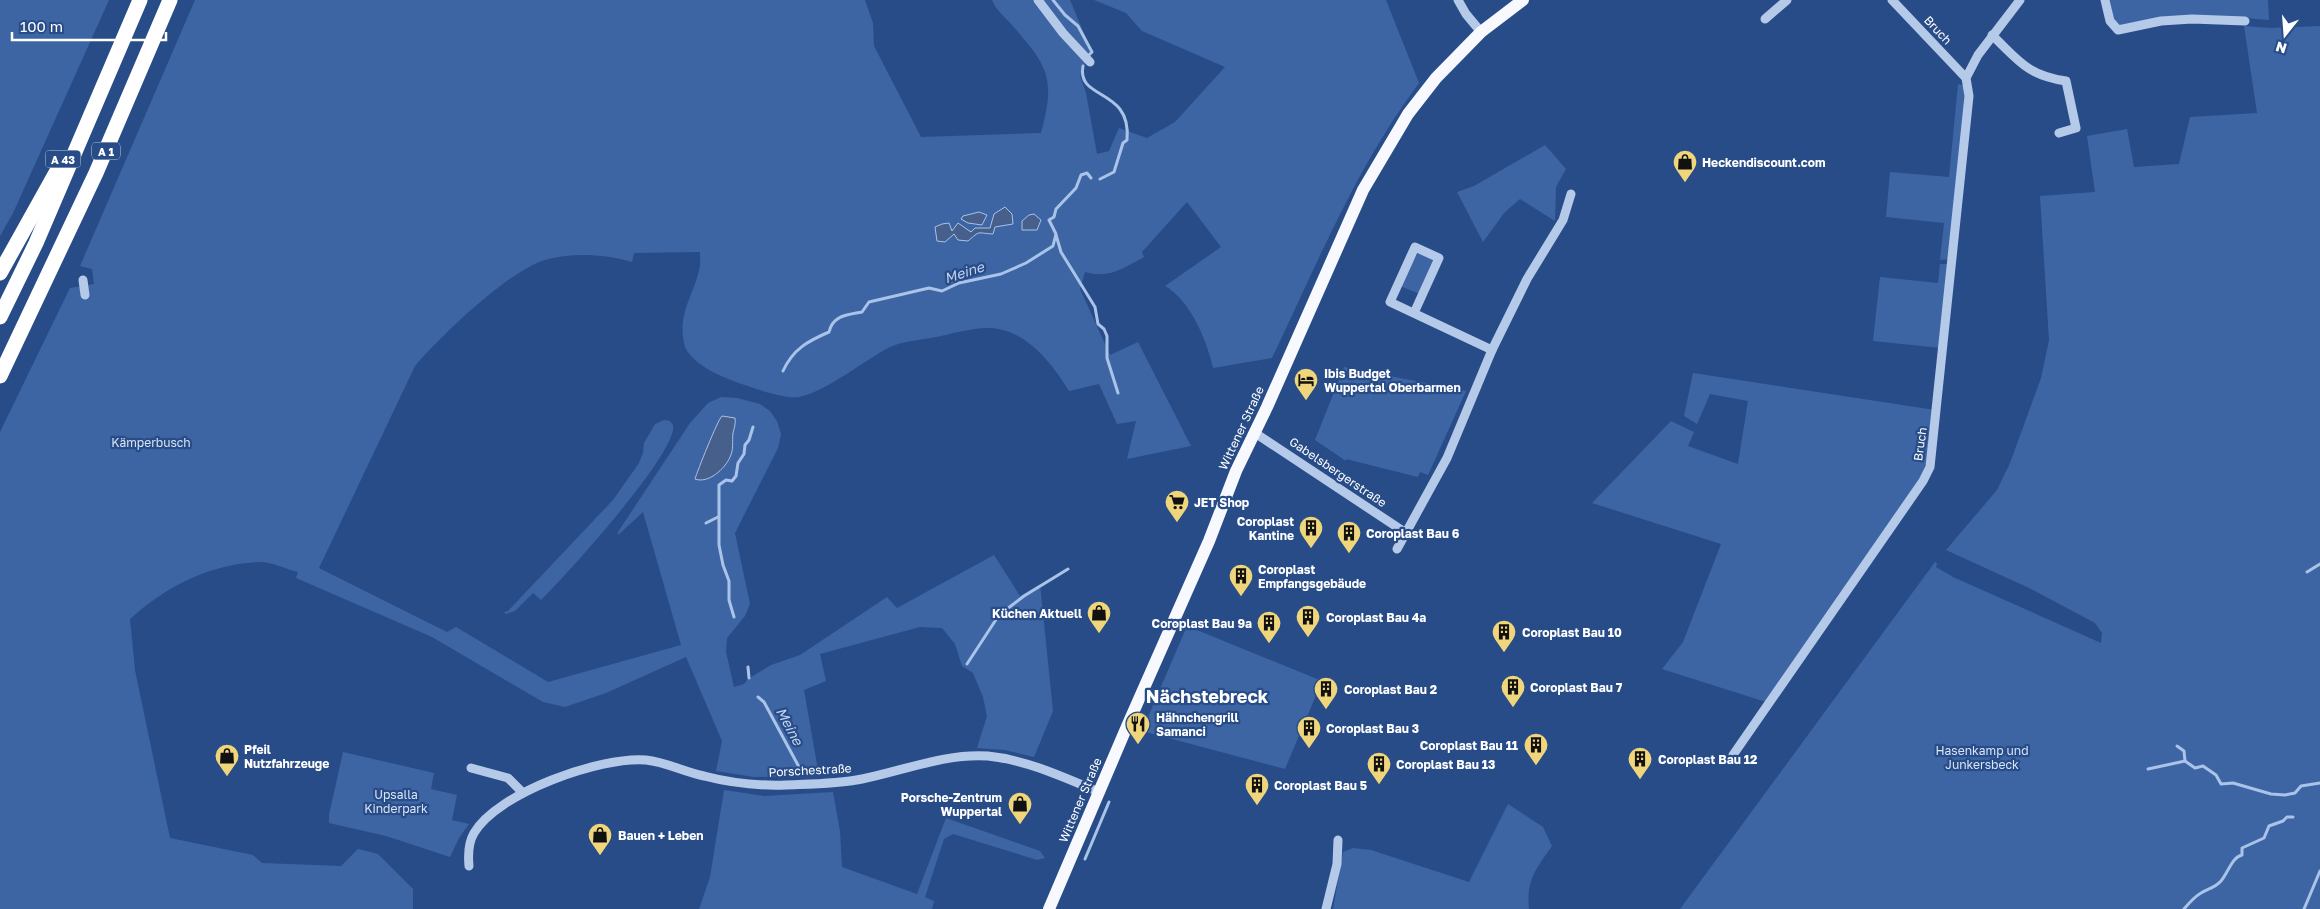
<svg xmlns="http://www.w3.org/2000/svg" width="2320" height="909" font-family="'Golos Text',sans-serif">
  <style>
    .green { fill: #3d65a4 }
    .water { fill: #47608b; stroke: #a9c3e9 }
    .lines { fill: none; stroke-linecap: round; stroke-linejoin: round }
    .stream { stroke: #a9c3e9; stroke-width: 3 }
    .minor { stroke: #b5c9e8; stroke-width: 9 }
    .major { stroke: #f7f9fe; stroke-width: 12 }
    .highway { stroke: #fff; stroke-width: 15 }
    .labels { text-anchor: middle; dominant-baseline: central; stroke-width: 4.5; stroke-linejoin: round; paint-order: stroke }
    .shield { fill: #284c88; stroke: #bec9db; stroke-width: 1 }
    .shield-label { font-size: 11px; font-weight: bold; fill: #fff }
    .street-label { font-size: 12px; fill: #fff; stroke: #284c88 }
    .poi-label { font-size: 12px; font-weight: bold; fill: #fff; stroke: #284c88; text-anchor: start }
    .park-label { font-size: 12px; fill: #d8e4f7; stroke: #284c88 }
    .water-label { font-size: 14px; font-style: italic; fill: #c0d3f0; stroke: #284c88 }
    .district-label { font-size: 18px; font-weight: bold; fill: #fff; stroke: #284c88 }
  </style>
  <rect width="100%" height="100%" fill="#284c88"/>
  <g class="green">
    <path d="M0,0H109L13,213L0,236Z"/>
    <path d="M195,0H865L873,23L874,46L921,137L1041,133C1056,77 1048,66 1011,24C1005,17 995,9 992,0H1070L1091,50L1080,76L1086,93L1097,154L1109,151L1119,128L1147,138L1175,122L1225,67L1142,31L1126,13L1094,0H1386L1419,83C1356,167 1317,264 1272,358L1213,368C1207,341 1191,301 1165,286L1221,247L1187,202L1142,252L1144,257C1123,268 1110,279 1085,272L1080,289L1110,355L1138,342L1191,446L1127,459L1136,421L1117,424L1099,384L1069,391C1052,363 1027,331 992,328C974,327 954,333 936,337C922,340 901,341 888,348C862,362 827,391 799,397C784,400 734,382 719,375C708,370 686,357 684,343C678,312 693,297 699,270C701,265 700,258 700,252L634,253L632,262C605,254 572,252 545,260C508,271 441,336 415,366L319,568L447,632L456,627L548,682L681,645L643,512L618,535V532L690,423L708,403L721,397L737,398L760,404L770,411L777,421L781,434L778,448L735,533L750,604L745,616L727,638L726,652L734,687L744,684L748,679L771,665L800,655L887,597L897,608L994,555L1020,596L1040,584L1053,711L1034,757L1005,750L977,748L987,716L983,697L973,673L962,666L955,644L942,628L920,627L820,654L826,681L804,690L819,776L754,777L716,771L722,741L686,657L606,693L565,707L543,702L432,637L296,578L298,572C286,569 272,562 260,562C211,563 165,587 130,619L135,670L170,838L253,855L262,863L341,866L358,849L378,854L413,889V909H0V432L70,288L94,284L92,269L80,266Z"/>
    <path d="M2110,0H2268L2269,20L2244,18L2121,27L2114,21Z"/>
    <path d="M2244,26L2271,28L2320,26V909H1680L1935,562L1937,563L1936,567L1953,577L2101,643L2102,633L2095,623L2029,588L1946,550L1997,490L2010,463L2041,378L2049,340L2040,196L2095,192L2087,136L2127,129L2134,167L2179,164L2190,117L2257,113Z"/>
    <path d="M1958,84L1966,86L1951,259L1940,260L1944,223L1886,217L1890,172L1949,177Z"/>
    <path d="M1545,145L1566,169L1556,187L1555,221L1520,199L1504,213L1483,242L1457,192L1474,186Z"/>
    <path d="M1418,253L1432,258L1433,263L1420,294L1400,286Z"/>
    <path d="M1940,264H1950L1941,348L1873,341L1880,277L1938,283Z"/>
    <path d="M1344,367L1466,391L1428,475L1420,472L1418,477L1346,459V461L1315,440Z"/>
    <path d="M1693,373L1935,410L1929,457L1920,479L1766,702L1662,669L1683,642L1721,544L1592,503L1671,421L1694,432L1688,446L1738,464L1748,401L1710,394L1697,424L1684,416Z"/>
    <path d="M664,420L670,421L673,425C679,451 564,578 541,600L533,593L515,611L506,614L504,612L508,611L613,500L639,463L643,453L644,443L655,424Z"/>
    <path d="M1187,626L1322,681L1285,769L1142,731Z"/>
    <path d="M343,752L434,773L431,789L457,795L452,820L469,824L459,838L450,857L386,836L329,823V815Z"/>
    <path d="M724,790L764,796L833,792L840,831L842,867L917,894L946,818L1040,851L1045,858L1037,860L953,834L944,839L925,897L934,901L932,909H699L710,877Z"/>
    <path d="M1508,804L1543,827L1552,846C1536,869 1526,880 1529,909H1333L1343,852L1353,848L1371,850L1469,882Z"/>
  </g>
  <g class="water">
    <path d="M1005,207L1012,214L1013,224L995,227L993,234C976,233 981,230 968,241L958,240L954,234L945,242L937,241L935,227L942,224L949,223L952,231L958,223L971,232L975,228H990L994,214Z"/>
    <path d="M979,212L987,215L982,225L968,223L961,219L963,216Z"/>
    <path d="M1034,214L1041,220L1037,230H1022V221L1029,215Z"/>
    <path d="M722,416L735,418C736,424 734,428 733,433C732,442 734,449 730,457C725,469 708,484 695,479C697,472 718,419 722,416Z"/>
  </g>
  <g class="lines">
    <g class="stream">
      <path d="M1053,0L1065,15L1078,26L1092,52L1089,55"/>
      <path d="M1083,66C1076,101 1132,87 1127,140L1123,143L1114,172L1100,179"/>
      <path d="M1056,235L1061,252L1095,307L1098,324L1104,329L1107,336V358L1118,393"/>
      <path d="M783,371C793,349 808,341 829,332C833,315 847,315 862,312L869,302L929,288L942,291L959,283L1001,274L1026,263L1053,246L1056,234L1049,220L1054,217L1056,209L1076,188L1081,175L1087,173L1091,178"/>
      <path d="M706,523L718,517"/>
      <path d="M2307,572L2320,564"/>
      <path d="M734,617L729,600V581L723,565L719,545V485L726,480L732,481L736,476L738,463L744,454L745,445L749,440L753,427"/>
      <path d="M967,664L999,615L1024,596L1068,569"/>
      <path d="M748,667L749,678"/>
      <path d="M758,697L764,702L799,767"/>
      <path d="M2177,746L2184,751L2185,761"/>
      <path d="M2148,769L2185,761L2195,768L2203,766L2216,775L2221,784L2233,783L2271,794L2285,795L2295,793L2301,786L2320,783"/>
      <path d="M1085,859L1109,802"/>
      <path d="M2184,909C2189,903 2194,897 2201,893C2207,889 2215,888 2221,881C2228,873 2232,857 2242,855V848L2264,838L2269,826L2283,821L2287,817H2293"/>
      <path d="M2304,909L2320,871"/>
    </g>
    <g class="minor">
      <path d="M1038,0L1063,33L1090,62"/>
      <path d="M1458,0L1466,14L1481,32"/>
      <path d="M1892,0L1966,78"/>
      <path d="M2105,0L2110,21L2118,30L2161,21L2192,19L2245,21"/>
      <path d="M1765,19L1787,0"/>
      <path d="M1992,35C2019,61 2027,75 2066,81L2076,128L2059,133"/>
      <path d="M83,280L85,295"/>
      <path d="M1414,313L1439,258L1415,247L1390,302L1492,350"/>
      <path d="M1255,433L1406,533"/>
      <path d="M1397,549L1447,458L1492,350L1527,279L1563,220L1571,194"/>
      <path d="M1733,755L1923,481L1930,467L1969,96L1966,78L1978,55L2020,0"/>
      <path d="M471,768L508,778L522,792"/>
      <path d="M469,866C468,855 468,843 474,833C497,793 601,756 646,760C666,762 684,772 704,776C731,783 758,786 786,785C812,784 837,784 862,779C903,771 945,753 988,756C1027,760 1063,777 1099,792"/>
      <path d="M1326,909L1337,864L1338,840"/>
    </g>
    <path class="major" d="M1049,909L1128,724L1209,541L1236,471L1267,407L1363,190L1408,114L1436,78L1481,32L1523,0"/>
    <g class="highway">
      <path d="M0,273L62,162"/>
      <path d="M0,317L36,243L140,0"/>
      <path d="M0,376L96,173L170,0"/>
    </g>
  </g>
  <defs>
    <symbol id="shop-pin" viewBox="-11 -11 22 30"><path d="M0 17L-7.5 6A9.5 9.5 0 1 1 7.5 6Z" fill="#f0d67b" stroke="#284c88"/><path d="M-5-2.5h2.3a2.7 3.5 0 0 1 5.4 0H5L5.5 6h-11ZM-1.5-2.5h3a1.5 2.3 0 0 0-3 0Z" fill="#111"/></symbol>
    <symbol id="hotel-pin" viewBox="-11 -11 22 30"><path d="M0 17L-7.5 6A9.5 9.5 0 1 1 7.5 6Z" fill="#f0d67b" stroke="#284c88"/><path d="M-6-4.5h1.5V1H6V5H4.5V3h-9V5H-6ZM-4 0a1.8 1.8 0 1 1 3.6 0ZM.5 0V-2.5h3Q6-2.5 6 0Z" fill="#111"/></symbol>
    <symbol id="supermarket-pin" viewBox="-11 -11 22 30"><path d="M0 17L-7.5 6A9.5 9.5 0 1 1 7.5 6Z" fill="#f0d67b" stroke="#284c88"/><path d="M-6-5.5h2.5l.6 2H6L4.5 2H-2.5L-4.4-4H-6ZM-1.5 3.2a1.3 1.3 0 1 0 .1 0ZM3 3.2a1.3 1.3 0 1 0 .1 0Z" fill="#111"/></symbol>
    <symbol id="building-pin" viewBox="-11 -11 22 30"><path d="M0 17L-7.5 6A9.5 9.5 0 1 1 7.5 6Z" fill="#f0d67b" stroke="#284c88"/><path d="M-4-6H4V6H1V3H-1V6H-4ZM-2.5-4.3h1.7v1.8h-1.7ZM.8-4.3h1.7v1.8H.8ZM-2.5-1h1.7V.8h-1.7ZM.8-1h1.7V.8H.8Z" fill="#111"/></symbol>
    <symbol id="restaurant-pin" viewBox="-11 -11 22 30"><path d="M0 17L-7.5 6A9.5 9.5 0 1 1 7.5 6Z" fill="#f0d67b" stroke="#284c88"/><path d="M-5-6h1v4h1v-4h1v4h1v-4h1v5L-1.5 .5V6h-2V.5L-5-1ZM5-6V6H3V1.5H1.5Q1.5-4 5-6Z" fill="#111"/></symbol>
  </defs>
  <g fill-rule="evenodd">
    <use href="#shop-pin" x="1671" y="148" width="28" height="38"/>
    <use href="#hotel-pin" x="1292" y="366" width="28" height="38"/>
    <use href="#supermarket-pin" x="1163" y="488" width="28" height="38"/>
    <use href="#building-pin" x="1297" y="514" width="28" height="38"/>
    <use href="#building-pin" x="1335" y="519" width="28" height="38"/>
    <use href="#building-pin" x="1227" y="562" width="28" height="38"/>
    <use href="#shop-pin" x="1085" y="599" width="28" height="38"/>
    <use href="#building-pin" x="1294" y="603" width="28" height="38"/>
    <use href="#building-pin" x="1255" y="609" width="28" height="38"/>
    <use href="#building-pin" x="1490" y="618" width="28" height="38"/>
    <use href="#building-pin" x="1499" y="673" width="28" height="38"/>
    <use href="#building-pin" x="1312" y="675" width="28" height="38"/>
    <use href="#restaurant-pin" x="1124" y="710" width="28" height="38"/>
    <use href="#building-pin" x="1295" y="714" width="28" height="38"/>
    <use href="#building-pin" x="1522" y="731" width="28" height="38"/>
    <use href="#shop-pin" x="213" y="742" width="28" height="38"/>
    <use href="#building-pin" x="1626" y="745" width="28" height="38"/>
    <use href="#building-pin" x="1365" y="750" width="28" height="38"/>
    <use href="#building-pin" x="1243" y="771" width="28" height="38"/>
    <use href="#shop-pin" x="1006" y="790" width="28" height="38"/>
    <use href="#shop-pin" x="586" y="821" width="28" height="38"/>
  </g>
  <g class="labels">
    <g class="shield">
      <rect x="92" y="142.5" width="28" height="17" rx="4"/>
      <rect x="45.5" y="150.5" width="35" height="17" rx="4"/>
    </g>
    <g class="shield-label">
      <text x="106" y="151">A 1</text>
      <text x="63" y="159">A 43</text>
    </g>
    <g class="street-label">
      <text transform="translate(1938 30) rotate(47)">Bruch</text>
      <text transform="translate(1241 428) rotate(-65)">Wittener Straße</text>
      <text transform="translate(1920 444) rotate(-82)">Bruch</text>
      <text transform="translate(1338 472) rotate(34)">Gabelsbergerstraße</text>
      <text transform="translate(810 770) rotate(-3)">Porschestraße</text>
      <text transform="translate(1080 800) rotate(-67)">Wittener Straße</text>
    </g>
    <g class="poi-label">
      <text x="1702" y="162">Heckendiscount.com</text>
      <text x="1324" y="373">Ibis Budget<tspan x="1324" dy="14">Wuppertal Oberbarmen</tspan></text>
      <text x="1194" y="502">JET Shop</text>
      <text x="1294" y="521" text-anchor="end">Coroplast<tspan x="1294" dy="14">Kantine</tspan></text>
      <text x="1366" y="533">Coroplast Bau 6</text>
      <text x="1258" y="569">Coroplast<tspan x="1258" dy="14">Empfangsgebäude</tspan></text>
      <text x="1082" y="613" text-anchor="end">Küchen Aktuell</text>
      <text x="1326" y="617">Coroplast Bau 4a</text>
      <text x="1252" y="623" text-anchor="end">Coroplast Bau 9a</text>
      <text x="1522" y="632">Coroplast Bau 10</text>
      <text x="1530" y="687">Coroplast Bau 7</text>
      <text x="1344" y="689">Coroplast Bau 2</text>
      <text x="1156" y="717">Hähnchengrill<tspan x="1156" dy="14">Samanci</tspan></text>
      <text x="1326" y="728">Coroplast Bau 3</text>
      <text x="1518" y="745" text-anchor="end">Coroplast Bau 11</text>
      <text x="244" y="749">Pfeil<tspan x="244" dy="14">Nutzfahrzeuge</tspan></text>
      <text x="1658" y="759">Coroplast Bau 12</text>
      <text x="1396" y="764">Coroplast Bau 13</text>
      <text x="1274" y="785">Coroplast Bau 5</text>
      <text x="1002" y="797" text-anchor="end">Porsche-Zentrum<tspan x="1002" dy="14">Wuppertal</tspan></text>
      <text x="618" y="835">Bauen + Leben</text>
    </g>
    <g class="park-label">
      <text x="151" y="442">Kämperbusch</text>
      <text x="1982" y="750">Hasenkamp und<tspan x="1982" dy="14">Junkersbeck</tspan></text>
      <text x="396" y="794">Upsalla<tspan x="396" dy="14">Kinderpark</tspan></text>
    </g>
    <g class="water-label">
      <text transform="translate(964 272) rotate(-18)">Meine</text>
      <text transform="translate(790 726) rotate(62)">Meine</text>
    </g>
    <g class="district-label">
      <text x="1207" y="696">Nächstebreck</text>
    </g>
  </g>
  <g transform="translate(2285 35) rotate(197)" stroke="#284c88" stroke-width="4" paint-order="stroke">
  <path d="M0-4L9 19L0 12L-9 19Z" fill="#ffffff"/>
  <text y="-8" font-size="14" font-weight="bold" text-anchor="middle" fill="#ffffff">N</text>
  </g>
  <path d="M12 32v8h154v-8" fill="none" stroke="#ffffff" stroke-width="2.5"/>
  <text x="20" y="32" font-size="15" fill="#ffffff" stroke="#284c88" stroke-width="4" paint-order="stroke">100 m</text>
</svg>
